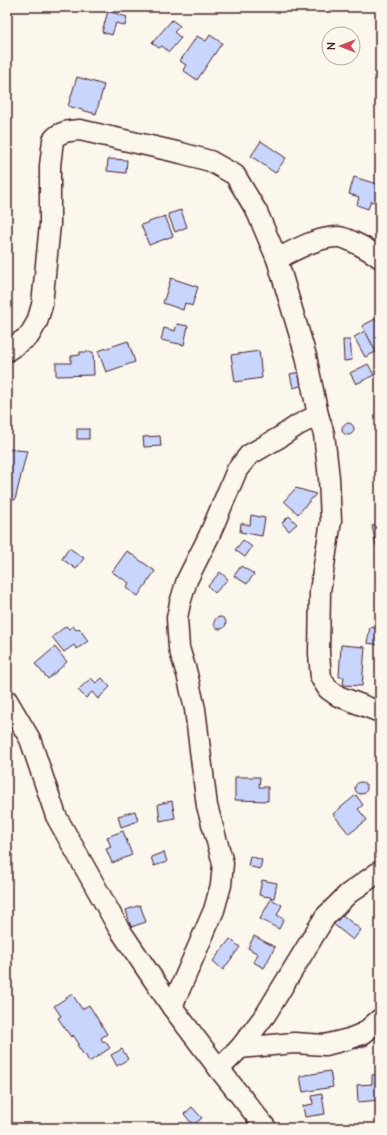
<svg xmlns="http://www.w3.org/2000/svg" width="387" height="1135" font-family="'Architects Daughter',sans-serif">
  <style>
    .building { fill: #c8d5fc; stroke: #4a1f2b }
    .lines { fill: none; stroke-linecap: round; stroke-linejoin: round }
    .minor-casing { stroke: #4a1f2b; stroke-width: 23 }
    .minor { stroke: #fbf7ec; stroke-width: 20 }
  </style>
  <rect width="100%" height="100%" fill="#fbf7ec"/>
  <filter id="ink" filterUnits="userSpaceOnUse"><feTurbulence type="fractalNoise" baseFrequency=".025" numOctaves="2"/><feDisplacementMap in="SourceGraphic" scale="8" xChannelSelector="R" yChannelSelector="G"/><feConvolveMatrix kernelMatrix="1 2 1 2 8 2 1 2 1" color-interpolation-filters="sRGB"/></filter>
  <g filter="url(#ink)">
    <g class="building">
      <path d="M108,11L127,17L125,26L116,23L112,35L102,32Z"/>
      <path d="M172,20L180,26L174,32L181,38L169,52L162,46L159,48L152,43Z"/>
      <path d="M210,35L222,43L197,80L183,70L186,65L180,61L197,36L206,41Z"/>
      <path d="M77,77L104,85L96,114L68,106Z"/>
      <path d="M261,141L286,158L275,173L251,156Z"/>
      <path d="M108,159L127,160L126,173L107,171Z"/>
      <path d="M354,177L380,185V204L371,201L368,209L357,205L359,197L349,194Z"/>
      <path d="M181,210L187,227L175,232L168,214Z"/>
      <path d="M165,216L173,236L149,245L141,225Z"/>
      <path d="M171,278L198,287L192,306L185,303L183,310L163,303Z"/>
      <path d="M375,319L380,328V350L376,352L362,326Z"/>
      <path d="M177,324L188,326L184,345L161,340L164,328L175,331Z"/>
      <path d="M365,331L376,352L365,357L354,337Z"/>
      <path d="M343,340H350L352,360L344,361Z"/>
      <path d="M128,341L135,362L106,372L98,351Z"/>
      <path d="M259,351L262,378L235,382L231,355Z"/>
      <path d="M80,352H93L94,375L56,376V363H71V356L80,355Z"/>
      <path d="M368,364L374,375L356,384L350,373Z"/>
      <path d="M300,372L303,385L293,388L290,374Z"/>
      <circle cx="348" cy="429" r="6"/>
      <rect x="77" y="429" width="12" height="10"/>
      <path d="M160,436L161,446L144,447L143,437Z"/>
      <path d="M7,449L27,451L15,500L9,499L7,501Z"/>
      <path d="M296,488L316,494L298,514L284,501Z"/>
      <path d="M251,515L265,518L262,536L240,532L241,523L250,525Z"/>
      <path d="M289,516L297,524L289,531L282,523Z"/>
      <path d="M380,524V545L376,546L372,526Z"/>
      <path d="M243,540L252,547L245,557L235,550Z"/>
      <path d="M69,548L84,558L76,569L62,559Z"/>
      <path d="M127,551L155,571L138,596L126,588L129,583L112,572Z"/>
      <path d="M241,566L254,574L247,584L234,576Z"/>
      <path d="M220,572L228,579L215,593L208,586Z"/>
      <circle cx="220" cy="623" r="6"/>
      <path d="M66,626L69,629L73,626L76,630L79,628L88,641L77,649L74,645L64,652L52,637Z"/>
      <path d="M370,627L380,629V645L367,643Z"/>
      <path d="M341,645L365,647L362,686L343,685L344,677H339Z"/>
      <path d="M55,647L67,662L48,679L35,664Z"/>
      <path d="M91,678L96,683L102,678L110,687L98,699L92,692L86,698L78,690Z"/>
      <path d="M235,777H260L259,787H268V801L235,800Z"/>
      <circle cx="361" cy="788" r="6"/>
      <path d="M356,795L363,805L358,809L367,820L349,834L333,814Z"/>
      <path d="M172,801L175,818L160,821L158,804Z"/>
      <path d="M135,811L138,821L121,827L118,816Z"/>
      <path d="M123,831L132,855L112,863L106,849L111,847L107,837Z"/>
      <path d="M164,852L167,862L154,866L151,857Z"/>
      <path d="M250,856L262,860L260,869L248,866Z"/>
      <path d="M262,880L277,883L274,898L259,895Z"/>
      <path d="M271,899L282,905L277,915L284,919L279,929L260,919Z"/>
      <path d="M140,905L146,922L131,927L126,910Z"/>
      <path d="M340,913L361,930L353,940L332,923Z"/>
      <path d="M254,936L275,947L264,968L253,962L258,954L248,948Z"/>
      <path d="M230,939L240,947L223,970L213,961Z"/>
      <path d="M72,994L82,1009L89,1005L107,1034L101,1038L103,1042L105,1041L110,1048L89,1062L85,1054L84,1055L77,1045L79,1044L73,1035L71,1037L58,1018L61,1016L54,1006Z"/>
      <path d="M365,1036L368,1045L356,1049L353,1040Z"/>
      <path d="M122,1049L128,1059L117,1066L111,1055Z"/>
      <path d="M330,1071L333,1087L303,1092L300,1076Z"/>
      <path d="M380,1074V1100L358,1102L357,1085L372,1084V1075Z"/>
      <path d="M322,1094L325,1114L305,1117L303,1106L313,1104L312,1096Z"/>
      <path d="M192,1107L202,1118L193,1125L184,1114Z"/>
    </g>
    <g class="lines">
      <defs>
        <g id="minor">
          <path d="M277,259C295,250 317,237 338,237C347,237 373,252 380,258"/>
          <path d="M7,351L29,336L37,322L42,305L50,224V166L53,140C59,131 70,131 80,130L181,153L210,161L235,175L257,212L277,259L306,356L318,415L324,434L329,478L331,521L320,591L319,653L321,678L328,689L338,696L380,712"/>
          <path d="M7,700L30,739L56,816L118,927L172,1007L219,1069L266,1128"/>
          <path d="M172,1007L214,910L221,885L223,863L207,806L195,709L187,674L179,648L177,618L180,603L187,580L209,536L237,470L249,455L280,437L298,425L318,415"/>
          <path d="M240,1048L294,1043L325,1045L349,1039L364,1033L380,1019"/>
          <path d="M219,1069L240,1048L266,1014L325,917L348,894L380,871"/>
        </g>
      </defs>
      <use href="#minor" class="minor-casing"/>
      <use href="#minor" class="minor"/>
    </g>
  </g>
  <rect width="387" height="1135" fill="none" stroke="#fbf7ec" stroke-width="24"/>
  <rect x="12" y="12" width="363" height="1111" fill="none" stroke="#4a1f2b" stroke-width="1.5" filter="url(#ink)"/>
  <g transform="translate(341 46) rotate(270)"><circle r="19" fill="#fbf7ec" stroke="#b4a19f"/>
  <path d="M0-3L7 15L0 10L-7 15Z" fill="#d1495b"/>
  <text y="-6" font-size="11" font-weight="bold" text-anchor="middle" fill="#4a1f2b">N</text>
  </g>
</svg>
